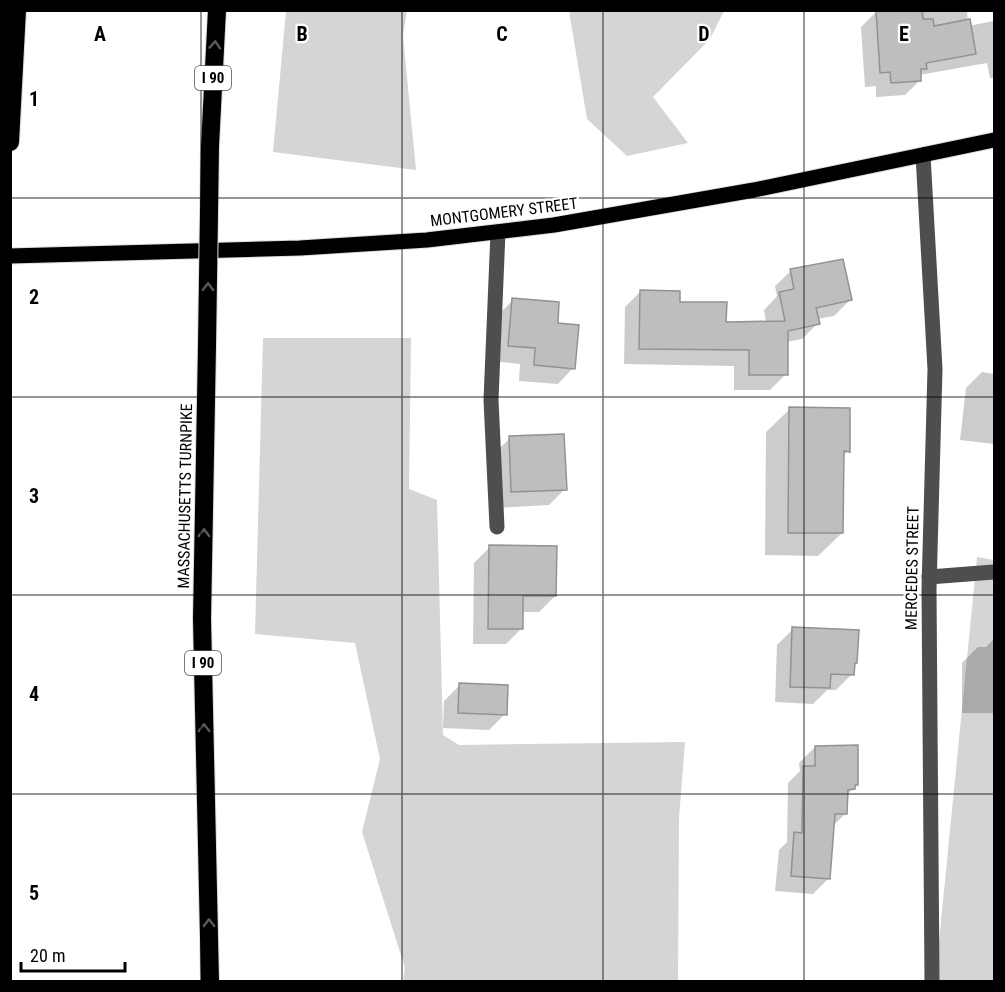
<svg xmlns="http://www.w3.org/2000/svg" width="1005" height="992" font-family="'Roboto Condensed',sans-serif">
  <style>
    .green { fill: #d5d5d5 }
    .shadow { fill: #0003 }
    .building { fill: #bebebe; stroke: #929292; stroke-width: 1.5 }
    .lines { fill: none; stroke-linecap: round; stroke-linejoin: round }
    .major-casing { stroke: #dbdbdb; stroke-width: 17 }
    .highway-casing { stroke: #dbdbdb; stroke-width: 20 }
    .minor { stroke: #4e4e4e; stroke-width: 15 }
    .major { stroke: #000; stroke-width: 15 }
    .highway { stroke: #000; stroke-width: 18 }
    .highway-bridge-casing { stroke: #dbdbdb; stroke-width: 20; stroke-linecap: butt }
    .highway-bridge { stroke: #000; stroke-width: 18 }
    .oneway { stroke: #595959 }
    .grid { fill: none; stroke: #000; stroke-width: 1.5; stroke-opacity: 0.55 }
    .labels { text-anchor: middle; dominant-baseline: central; stroke-width: 4.5; stroke-linejoin: round; paint-order: stroke }
    .shield { fill: #fff; stroke: #4c4c4c; stroke-width: 1.5 }
    .shield-label { font-size: 15px; font-weight: bold; fill: #000 }
    .street-label { font-size: 16px; fill: #000; stroke: #fff }
    .grid-label { font-size: 20px; text-anchor: middle; font-weight: bold; fill: #000; stroke: #fff; stroke-width: 4.5; stroke-linejoin: round; paint-order: stroke }
  </style>
  <rect width="100%" height="100%" fill="#fff"/>
  <g class="green">
    <path d="M286,11H407L403,36L416,170L273,152Z"/>
    <path d="M569,11H724L710,39L653,97L688,143L627,156L587,119Z"/>
    <path d="M263,338H411L409,489L437,500L443,735L459,745L685,742L679,818L678,981H403L405,968L362,832L380,759L355,643L255,634Z"/>
    <path d="M977,557L994,560V981L935,982Z"/>
  </g>
  <g class="shadow">
    <path d="M899,10H967L968,26L994,21V78H990L987,63L919,75L920,80L905,95L876,97V86L865,87L861,27L876,12Z"/>
    <path d="M791,271L850,300L834,316L817,319L818,323L802,339L786,342V374L770,390H734V366L624,364L625,307L641,291L678,303L725,323H766L764,310L777,296L775,286Z"/>
    <path d="M513,300L556,324L573,368L558,384L519,381L520,364L493,361L497,316Z"/>
    <path d="M982,372L994,374V444L960,440L966,388Z"/>
    <path d="M790,409L848,451L842,457V533L818,556L765,555L766,432Z"/>
    <path d="M510,438L565,489L549,505L496,508L494,454Z"/>
    <path d="M490,547L555,596L539,612H522V628L506,644H473L474,563Z"/>
    <path d="M793,629L853,665L852,674L836,690H827L813,704L775,702L777,645Z"/>
    <path d="M994,639V713H962V663L978,647H986Z"/>
    <path d="M460,685L505,714L489,730L443,728L444,701Z"/>
    <path d="M815,747L856,784L846,796V813L833,826L829,878L813,894L775,891L779,850L787,842L788,783L800,771L799,763Z"/>
  </g>
  <g class="building">
    <path d="M876,10H922L923,19H933L934,26L970,19L976,54L926,63L927,69H921V81L891,83L890,72L880,73Z"/>
    <path d="M843,259L852,300L816,308L820,324L788,331V375H749V350L639,349L640,290L680,291V302H727L726,322L785,321L779,292L794,289L790,269Z"/>
    <path d="M512,298L559,302L558,323L579,325L575,369L534,365L535,348L508,346Z"/>
    <path d="M789,407L850,408V452L844,451L843,533H788Z"/>
    <path d="M564,434L567,490L511,492L509,436Z"/>
    <path d="M489,545L557,546L556,596H523V629H488Z"/>
    <path d="M792,627L859,630L857,663H855L854,675L831,674L830,688L790,687Z"/>
    <path d="M459,683L508,685L507,715L458,713Z"/>
    <path d="M858,745V785H855V789L848,790L847,814H835L830,879L791,876L794,832L802,833L803,766H815V746Z"/>
  </g>
  <g class="lines">
    <defs>
      <path id="major" d="M10,256L300,248L427,240L554,225L754,190L994,140"/>
      <g id="highway">
        <path d="M10,142L17,10"/>
        <path d="M210,146L217,10"/>
        <path d="M207,345L202,619L210,982"/>
      </g>
    </defs>
    <use href="#major" class="major-casing"/>
    <use href="#highway" class="highway-casing"/>
    <g class="minor">
      <path d="M923,155L935,369L929,589L932,982"/>
      <path d="M497,527L491,400L498,232"/>
      <path d="M929,577L994,572"/>
    </g>
    <use href="#major" class="major"/>
    <use href="#highway" class="highway"/>
    <defs>
      <path id="highway-bridge" d="M207,345L210,146"/>
    </defs>
    <use href="#highway-bridge" class="highway-bridge-casing"/>
    <use href="#highway-bridge" class="highway-bridge"/>
  </g>
  <defs><path id="oneway-chevron" d="M-2-3.5L2.5 0L-2 3.5" fill="none" stroke-width="1.6" stroke-linecap="round" stroke-linejoin="round" transform="scale(1.5)"/></defs>
  <g class="oneway">
    <use href="#oneway-chevron" transform="translate(215 45) rotate(-86)"/>
    <use href="#oneway-chevron" transform="translate(208 287) rotate(-89)"/>
    <use href="#oneway-chevron" transform="translate(204 533) rotate(-89)"/>
    <use href="#oneway-chevron" transform="translate(204 728) rotate(-91)"/>
    <use href="#oneway-chevron" transform="translate(209 923) rotate(-91)"/>
  </g>
  <path class="grid" d="M201,10V982M402,10V982M603,10V982M804,10V982M10,198H994M10,397H994M10,595H994M10,794H994"/>
  <g class="labels">
    <g class="shield">
      <rect x="195" y="66" width="36" height="24" rx="4.5"/>
      <rect x="185" y="651" width="36" height="24" rx="4.5"/>
    </g>
    <g class="shield-label">
      <text x="213" y="78">I 90</text>
      <text x="203" y="663">I 90</text>
    </g>
    <g class="street-label">
      <text transform="translate(504 212) rotate(-7)">MONTGOMERY STREET</text>
      <text transform="translate(185 496) rotate(-89)">MASSACHUSETTS TURNPIKE</text>
      <text transform="translate(912 568) rotate(-89)">MERCEDES STREET</text>
    </g>
  </g>
  <g class="grid-label">
    <text x="100" y="41">A</text>
    <text x="302" y="41">B</text>
    <text x="502" y="41">C</text>
    <text x="704" y="41">D</text>
    <text x="904" y="41">E</text>
    <text x="34" y="106">1</text>
    <text x="34" y="304">2</text>
    <text x="34" y="503">3</text>
    <text x="34" y="701">4</text>
    <text x="34" y="900">5</text>
  </g>
  <rect width="1005" height="992" fill="none" stroke="#000000" stroke-width="24"/>
  <path d="M21 962v9h104v-9" fill="none" stroke="#000000" stroke-width="3"/>
  <text x="30" y="962" font-size="18" fill="#000000" stroke="#ffffff" stroke-width="4.5" paint-order="stroke">20 m</text>
</svg>
